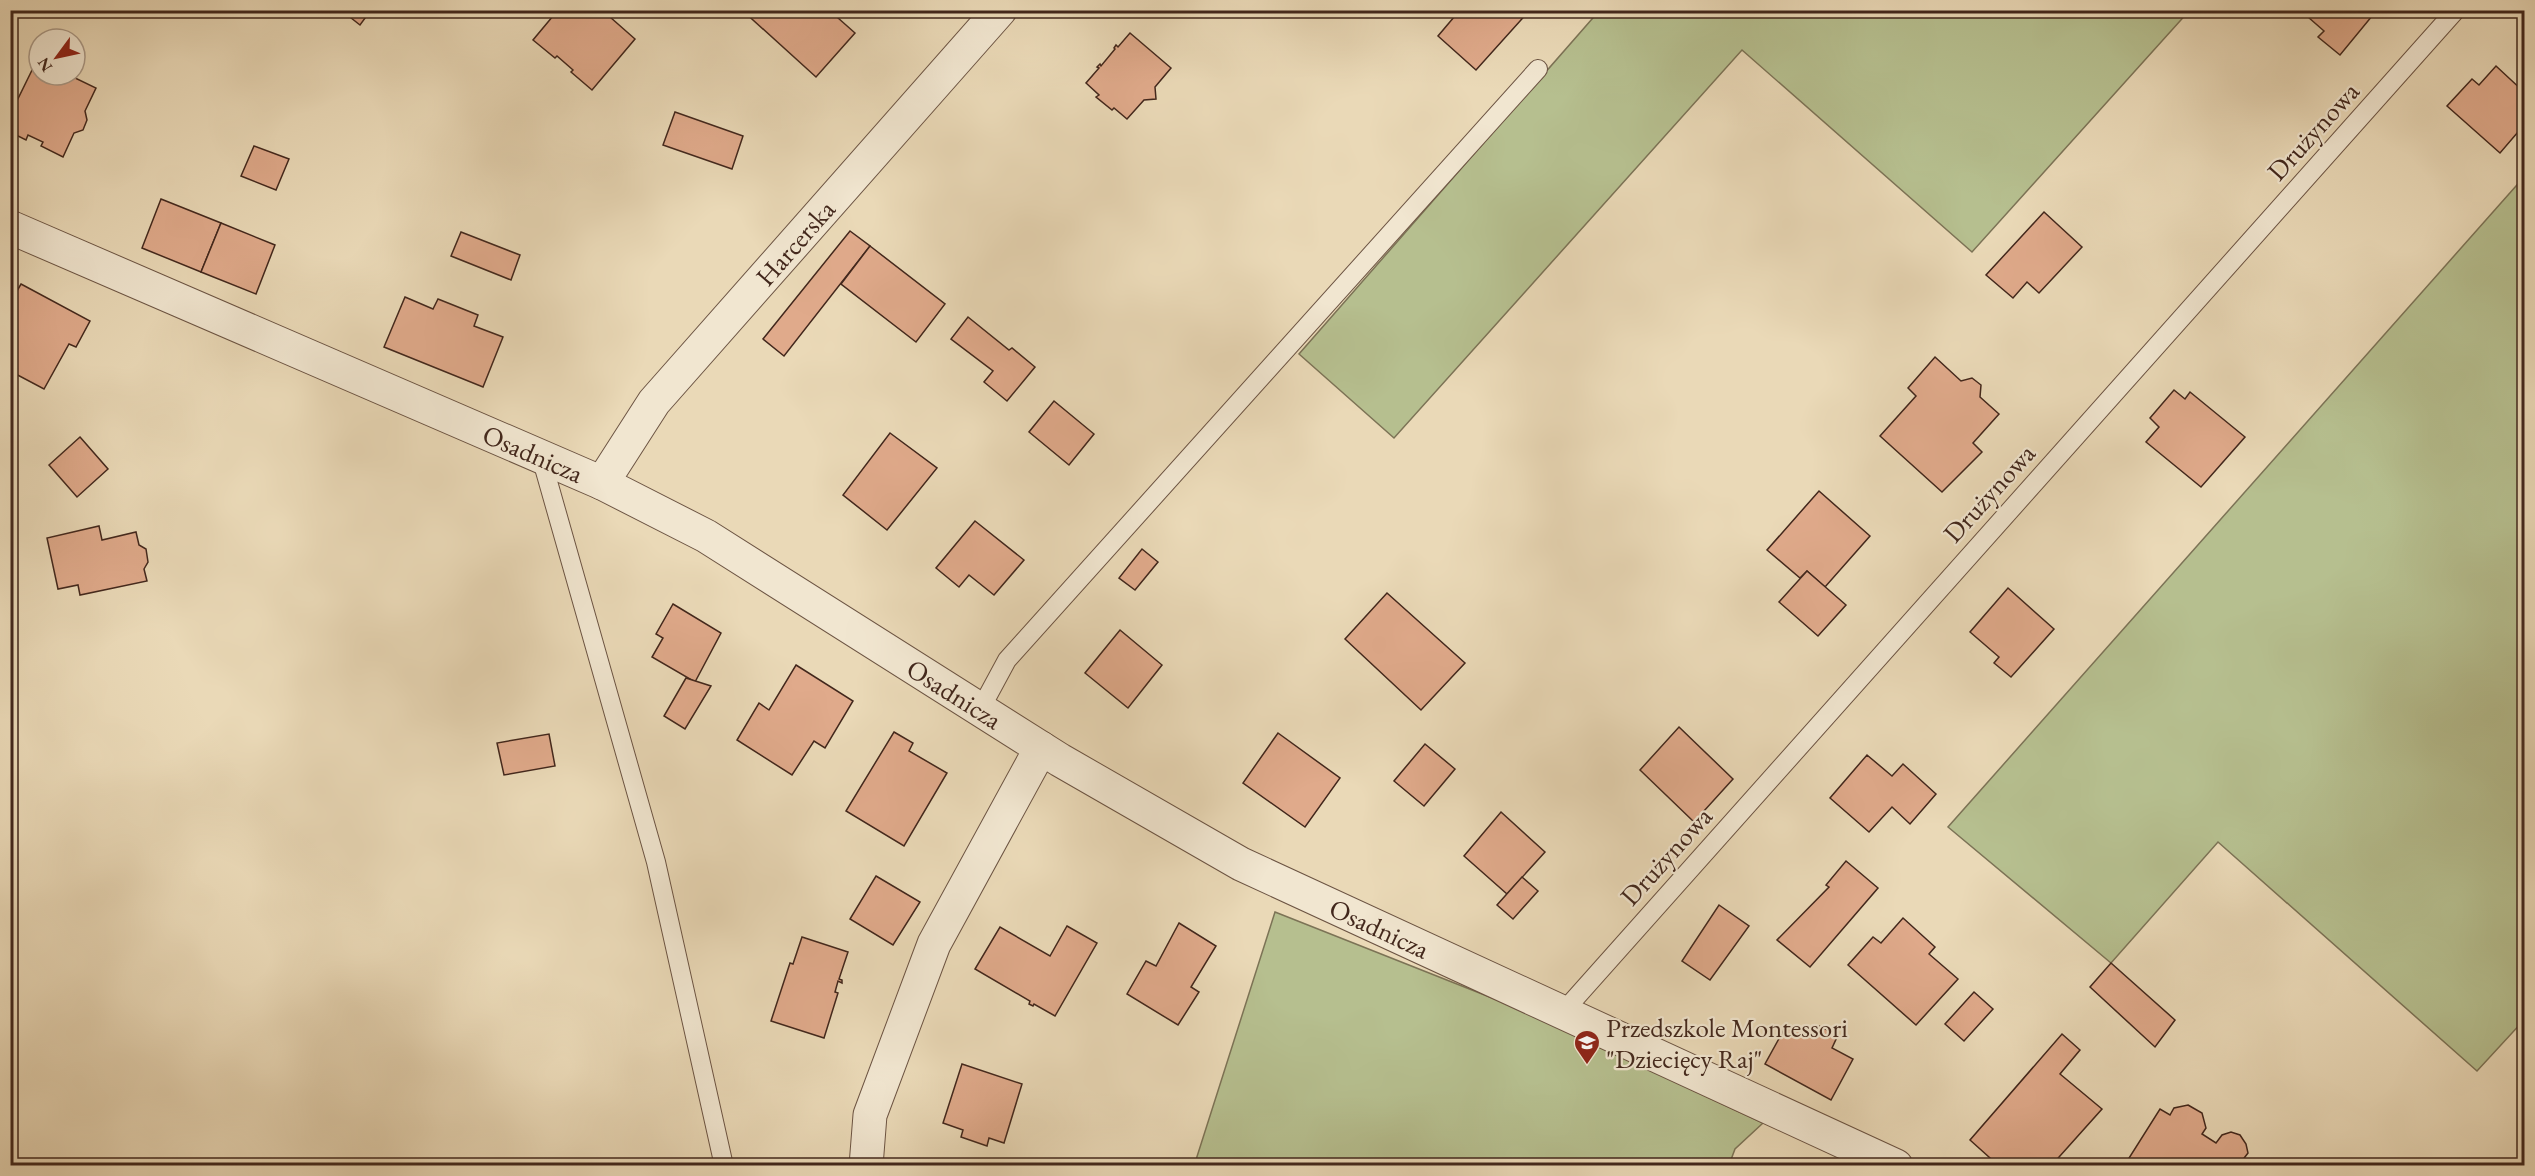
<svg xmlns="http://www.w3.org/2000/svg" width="2535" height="1176" font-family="'EB Garamond',serif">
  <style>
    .green { fill: #b6bf8f; stroke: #7c7356; stroke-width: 1.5 }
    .building { fill: #e0aa8b; stroke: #42271c; stroke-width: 1.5 }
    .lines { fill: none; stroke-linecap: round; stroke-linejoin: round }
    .lane-casing { stroke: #6c5443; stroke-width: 20 }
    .street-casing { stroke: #6c5443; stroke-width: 35 }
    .lane { stroke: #f1e6d0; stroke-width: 18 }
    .street { stroke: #f1e6d0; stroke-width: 33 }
    .labels { text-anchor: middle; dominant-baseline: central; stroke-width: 4.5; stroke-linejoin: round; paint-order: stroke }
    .street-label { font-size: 27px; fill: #42271c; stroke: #f1e6d0 }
    .poi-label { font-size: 27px; fill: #42271c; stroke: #f1e6d0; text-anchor: start }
  </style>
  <rect width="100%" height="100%" fill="#ead9b7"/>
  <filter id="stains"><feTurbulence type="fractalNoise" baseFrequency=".00333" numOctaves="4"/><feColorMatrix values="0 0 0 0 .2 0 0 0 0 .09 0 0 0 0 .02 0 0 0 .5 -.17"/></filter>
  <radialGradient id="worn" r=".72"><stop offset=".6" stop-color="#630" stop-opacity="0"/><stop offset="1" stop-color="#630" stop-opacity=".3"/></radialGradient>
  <g class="green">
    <path d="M1599,11H2189L1972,252L1742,50L1394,438L1299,354Z"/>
    <path d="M2524,177V1020L2477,1071L2218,842L2111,963L1948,827Z"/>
    <path d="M1275,912L1520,1009L1763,1123L1735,1149L1729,1165L1194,1166Z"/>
  </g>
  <g class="building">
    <path d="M341,10H371L360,25Z"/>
    <path d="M558,10H602L635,39L592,90L571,72L573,70L557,56L555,58L533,40Z"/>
    <path d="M742,10H829L855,33L816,77Z"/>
    <path d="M1460,10H1530L1476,70L1438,36Z"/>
    <path d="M2300,10H2377L2340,55L2318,37L2324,31Z"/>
    <path d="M1130,33L1171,68L1155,87L1156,99L1144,100L1127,119L1114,108L1112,110L1096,97L1099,95L1086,83L1099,68L1097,67L1100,64L1101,66L1115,49L1114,48L1116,45L1118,47Z"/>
    <path d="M37,60L39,61V75H69L96,88L85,111L87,120L83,130L74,133L63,157L41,146L43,142L28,135L26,140L10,132V115Z"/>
    <path d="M2496,66L2524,92V125L2500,153L2447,106L2472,79L2479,85Z"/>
    <path d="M675,112L743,136L732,169L663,145Z"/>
    <path d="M254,146L289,159L276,190L241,176Z"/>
    <path d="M161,199L221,223L201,272L142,248Z"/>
    <path d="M2044,212L2082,247L2039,293L2027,282L2013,298L1986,275Z"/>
    <path d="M221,223L275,245L256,294L201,272Z"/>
    <path d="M850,231L870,246L784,356L763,339Z"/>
    <path d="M461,232L520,255L511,280L451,256Z"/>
    <path d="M870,246L945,304L916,342L841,284Z"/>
    <path d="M21,284L90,321L76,347L69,344L44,389L10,371V303Z"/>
    <path d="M405,297L433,309L438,299L478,315L474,326L503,337L483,387L384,347Z"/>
    <path d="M968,317L1009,350L1012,348L1035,367L1007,401L984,382L993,371L951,339Z"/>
    <path d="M1935,357L1961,381L1972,378L1981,385L1980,397L1999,414L1973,443L1982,452L1942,492L1880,436L1916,396L1908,388Z"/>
    <path d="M2174,390L2185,399L2190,392L2245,437L2201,487L2146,442L2159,427L2150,418Z"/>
    <path d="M1054,401L1094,434L1069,465L1029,432Z"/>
    <path d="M890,433L937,468L887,530L843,495Z"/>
    <path d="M80,437L108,469L77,497L49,465Z"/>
    <path d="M1819,491L1870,536L1825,587L1807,571L1800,578L1767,550Z"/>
    <path d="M975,521L1024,560L994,595L969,575L959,587L936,568Z"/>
    <path d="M99,526L102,540L136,532L139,545L146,549L148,562L144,569L147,581L80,595L78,585L58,589L47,538Z"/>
    <path d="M1142,549L1158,562L1135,590L1119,578Z"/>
    <path d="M1807,571L1846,605L1818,636L1779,602Z"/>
    <path d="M2008,588L2054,629L2011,677L1994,663L1999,657L1970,632Z"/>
    <path d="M1387,593L1465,663L1421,710L1345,639Z"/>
    <path d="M673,604L721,633L695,682L652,657L663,638L656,634Z"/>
    <path d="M1120,630L1162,665L1128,708L1085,673Z"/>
    <path d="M796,665L853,701L825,748L814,741L792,775L737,740L759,703L769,710Z"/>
    <path d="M686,678L711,686L685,729L664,716Z"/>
    <path d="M1679,727L1733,779L1694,822L1640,770Z"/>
    <path d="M894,732L913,743L909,751L947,773L904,846L846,811Z"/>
    <path d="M1278,733L1340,778L1305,827L1243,783Z"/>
    <path d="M549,734L555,766L504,775L497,743Z"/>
    <path d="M1425,744L1455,769L1424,806L1394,781Z"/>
    <path d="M1867,755L1892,776L1903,764L1936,794L1910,824L1892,807L1869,832L1830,798Z"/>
    <path d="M1501,812L1545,852L1507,894L1464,856Z"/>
    <path d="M1846,861L1878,888L1810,967L1777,940L1829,887L1826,885Z"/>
    <path d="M876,876L920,902L893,945L850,919Z"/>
    <path d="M1522,877L1538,891L1513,919L1497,905Z"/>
    <path d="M1719,905L1749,926L1710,980L1682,961Z"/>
    <path d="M1903,918L1935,947L1929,954L1958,979L1916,1025L1848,965L1873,937L1881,943Z"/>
    <path d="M1179,923L1216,946L1191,987L1199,992L1178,1025L1127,994L1146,961L1156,966Z"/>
    <path d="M1067,926L1097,943L1055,1016L1034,1004L1033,1006L1029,1004L1030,1001L975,969L1000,927L1050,956Z"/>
    <path d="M802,937L848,952L839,979L842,980V983L838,981L835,992L838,993L824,1038L771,1021L790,963L793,964Z"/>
    <path d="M2111,963L2175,1020L2155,1047L2090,987Z"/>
    <path d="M1974,992L1993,1009L1964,1041L1945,1024Z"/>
    <path d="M1787,1024L1813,1038L1819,1026L1838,1035L1832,1048L1853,1059L1831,1100L1765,1064Z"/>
    <path d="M2062,1034L2080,1050L2060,1074L2102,1109L2051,1166H1999L1970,1140Z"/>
    <path d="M962,1064L1022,1084L1004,1143L989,1138L987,1146L961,1137L963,1130L943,1123Z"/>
    <path d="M2188,1105L2202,1113L2206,1128L2202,1134L2216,1143L2222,1135L2231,1132L2240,1135L2246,1144L2248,1153L2238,1166H2200L2197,1164L2195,1166H2124L2160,1109L2170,1115L2174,1108Z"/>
  </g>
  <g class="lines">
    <defs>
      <g id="lane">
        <path d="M541,457L656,862L724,1166"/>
        <path d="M980,710L1007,660L1538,69"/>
        <path d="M1563,1012L2456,10"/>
      </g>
      <g id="street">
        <path id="s1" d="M10,227L602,483L706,536L1060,760L1241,864L1896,1166"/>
        <path id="s2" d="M602,483L654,402L1000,10"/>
        <path d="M866,1166L870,1115L934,944L1041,748"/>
      </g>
    </defs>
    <use href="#lane" class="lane-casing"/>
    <use href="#street" class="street-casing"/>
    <use href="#lane" class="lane"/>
    <use href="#street" class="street"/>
  </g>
  <defs>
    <symbol id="school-pin" viewBox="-11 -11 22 30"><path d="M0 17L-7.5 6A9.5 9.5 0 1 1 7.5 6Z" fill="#8f2418" stroke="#f1e6d0"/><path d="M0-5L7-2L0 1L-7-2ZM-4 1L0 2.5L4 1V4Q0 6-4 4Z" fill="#fff"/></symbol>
  </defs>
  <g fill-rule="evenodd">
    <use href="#school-pin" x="1572" y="1028" width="30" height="40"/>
  </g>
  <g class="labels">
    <g class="street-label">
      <text transform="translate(2313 131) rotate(-48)">Drużynowa</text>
      <text stroke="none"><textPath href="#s2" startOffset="309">Harcerska</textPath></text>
      <text stroke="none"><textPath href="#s1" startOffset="570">Osadnicza</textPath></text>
      <text transform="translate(1989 493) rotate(-48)">Drużynowa</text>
      <text stroke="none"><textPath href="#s1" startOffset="1056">Osadnicza</textPath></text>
      <text transform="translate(1666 856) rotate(-48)">Drużynowa</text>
      <text stroke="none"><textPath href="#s1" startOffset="1542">Osadnicza</textPath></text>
    </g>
    <g class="poi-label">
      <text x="1606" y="1027">Przedszkole Montessori<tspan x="1606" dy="31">"Dziecięcy Raj"</tspan></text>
    </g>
  </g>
  <rect width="2535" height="1176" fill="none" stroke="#ead9b7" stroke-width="36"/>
  <rect x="12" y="12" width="2511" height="1152" fill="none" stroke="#42271c" stroke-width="3"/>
  <rect x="18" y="18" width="2499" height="1140" fill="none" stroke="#42271c" stroke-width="1.5"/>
  <g transform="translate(57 57) rotate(237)"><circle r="28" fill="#f1e6d0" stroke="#ab9a88" stroke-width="1.5"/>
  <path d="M0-4.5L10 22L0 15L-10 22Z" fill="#8f2418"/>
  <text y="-9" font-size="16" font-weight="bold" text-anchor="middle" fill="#42271c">N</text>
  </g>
  <rect width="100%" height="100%" filter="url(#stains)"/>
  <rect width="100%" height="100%" fill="url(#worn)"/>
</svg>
